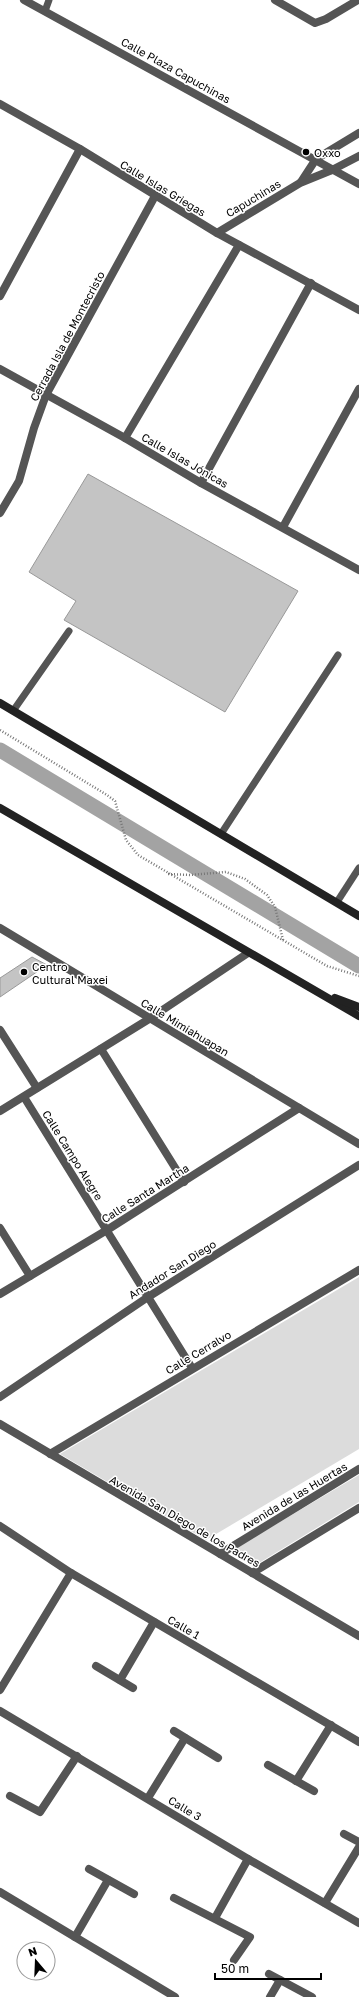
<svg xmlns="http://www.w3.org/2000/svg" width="359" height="1997" font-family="'Golos Text',sans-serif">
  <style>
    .green { fill: #dcdcdc }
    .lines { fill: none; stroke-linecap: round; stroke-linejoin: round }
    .canal { stroke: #a3a3a3; stroke-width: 15 }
    .building { fill: #c4c4c4; stroke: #999 }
    .path { stroke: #777; stroke-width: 2.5; stroke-dasharray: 1 2; stroke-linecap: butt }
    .service { stroke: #555; stroke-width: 7 }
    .minor { stroke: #555; stroke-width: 8 }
    .tertiary { stroke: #555; stroke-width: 8 }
    .secondary { stroke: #222; stroke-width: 8 }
    .poi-dot { fill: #000; stroke: #fff; stroke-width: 1.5 }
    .labels { text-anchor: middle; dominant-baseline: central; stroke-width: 3; stroke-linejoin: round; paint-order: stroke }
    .street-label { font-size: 11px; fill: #000; stroke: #fff }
    .poi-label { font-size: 11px; fill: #000; stroke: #fff; text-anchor: start }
  </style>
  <rect width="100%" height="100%" fill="#fff"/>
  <g class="green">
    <path d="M359,1277V1449L206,1540L60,1454Z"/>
    <path d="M359,1475V1502L259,1563L235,1552L236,1548Z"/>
  </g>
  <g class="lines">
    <path class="canal" d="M0,750L359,966"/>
  </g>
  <g class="building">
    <path d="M88,474L298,591L225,712L64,620L76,601L29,572Z"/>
    <path d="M32,957L47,965L0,997V978Z"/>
  </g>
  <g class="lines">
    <g class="path">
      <path d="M0,730L107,795L115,801L126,840L138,855L327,966L359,976"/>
      <path d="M168,874L190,875L226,872L245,879L267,895L275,907L283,940"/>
    </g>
    <g class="service">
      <path d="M45,11L49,0"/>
      <path d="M13,711L69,631"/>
      <path d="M221,834L338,655"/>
      <path d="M337,902L359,868"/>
    </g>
    <g class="minor">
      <path d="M275,0L315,23L326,19L358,0"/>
      <path d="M0,104L80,149L217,233L359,310"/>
      <path d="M301,182L316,159"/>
      <path d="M217,233L300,183L332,170"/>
      <path d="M0,296L80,149"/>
      <path d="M0,369L125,438L201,483L359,570"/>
      <path d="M125,438L239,245"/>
      <path d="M201,483L311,283"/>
      <path d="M0,513L19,481L34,428L46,395L155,196"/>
      <path d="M283,527L359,389"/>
      <path d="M0,928L359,1144"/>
      <path d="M0,1030L37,1088"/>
      <path d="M101,1049L184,1182"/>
      <path d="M24,1097L192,1368"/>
      <path d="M0,1111L149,1019L248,953"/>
      <path d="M0,1228L30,1276"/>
      <path d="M0,1294L107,1230L299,1108"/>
      <path d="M0,1397L148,1297L359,1165"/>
      <path d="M50,1454L359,1270"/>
      <path d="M0,1526L71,1573L359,1742"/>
      <path d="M96,1666L133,1688"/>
      <path d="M120,1680L154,1622"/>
      <path d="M0,1690L71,1573"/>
      <path d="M0,1711L248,1859L359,1923"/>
      <path d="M174,1731L218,1758"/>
      <path d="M268,1765L314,1791"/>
      <path d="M296,1781L331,1725"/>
      <path d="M10,1796L40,1812L77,1756"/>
      <path d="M148,1798L185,1738"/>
      <path d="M344,1834L359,1842"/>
      <path d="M89,1869L134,1894"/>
      <path d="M0,1892L175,1997"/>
      <path d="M174,1898L250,1937L234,1960"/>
      <path d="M325,1903L359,1847"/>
      <path d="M215,1918L248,1859"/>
      <path d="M75,1937L108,1880"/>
      <path d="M269,1974L312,1997"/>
      <path d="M270,1997L280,1980"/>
    </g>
    <g class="tertiary">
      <path d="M24,0L359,184"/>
      <path d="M316,159L359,133"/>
      <path d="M332,170L359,156"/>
      <path d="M0,1424L359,1636"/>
      <path d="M220,1554L359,1469"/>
      <path d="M252,1573L359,1508"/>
    </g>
    <g class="secondary">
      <path d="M0,703L359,916"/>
      <path d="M0,808L359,1016"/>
      <path d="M335,998L359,1007"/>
    </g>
  </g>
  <g class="poi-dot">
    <circle cx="306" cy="152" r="4"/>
    <circle cx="24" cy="972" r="4"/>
  </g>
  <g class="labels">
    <g class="street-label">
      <text transform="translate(176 70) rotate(29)">Calle Plaza Capuchinas</text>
      <text transform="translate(163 188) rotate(31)">Calle Islas Griegas</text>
      <text transform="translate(253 198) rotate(-31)">Capuchinas</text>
      <text transform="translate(67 336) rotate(-62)">Cerrada Isla de Montecristo</text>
      <text transform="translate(185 460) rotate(30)">Calle Islas Jónicas</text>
      <text transform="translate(185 1027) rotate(31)">Calle Mimiahuapan</text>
      <text transform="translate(73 1155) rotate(58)">Calle Campo Alegre</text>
      <text transform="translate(145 1193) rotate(-32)">Calle Santa Martha</text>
      <text transform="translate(172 1269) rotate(-32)">Andador San Diego</text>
      <text transform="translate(198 1352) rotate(-31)">Calle Cerralvo</text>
      <text transform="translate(294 1496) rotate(-31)">Avenida de las Huertas</text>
      <text transform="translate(185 1521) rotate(30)">Avenida San Diego de los Padres</text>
      <text transform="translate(184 1627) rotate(30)">Calle 1</text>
      <text transform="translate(185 1808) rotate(31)">Calle 3</text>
    </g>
    <g class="poi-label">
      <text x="314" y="152">Oxxo</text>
      <text x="32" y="966">Centro<tspan x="32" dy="13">Cultural Maxei</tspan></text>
    </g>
  </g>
  <g transform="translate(36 1961) rotate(341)"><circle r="19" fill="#ffffff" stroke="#999999"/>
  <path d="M0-3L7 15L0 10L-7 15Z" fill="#000000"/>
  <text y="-6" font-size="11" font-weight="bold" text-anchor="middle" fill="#000000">N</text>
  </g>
  <path d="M215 1973v6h106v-6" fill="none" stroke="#000000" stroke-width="2"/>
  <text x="221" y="1973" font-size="12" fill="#000000" stroke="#ffffff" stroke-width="3" paint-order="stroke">50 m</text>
</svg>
